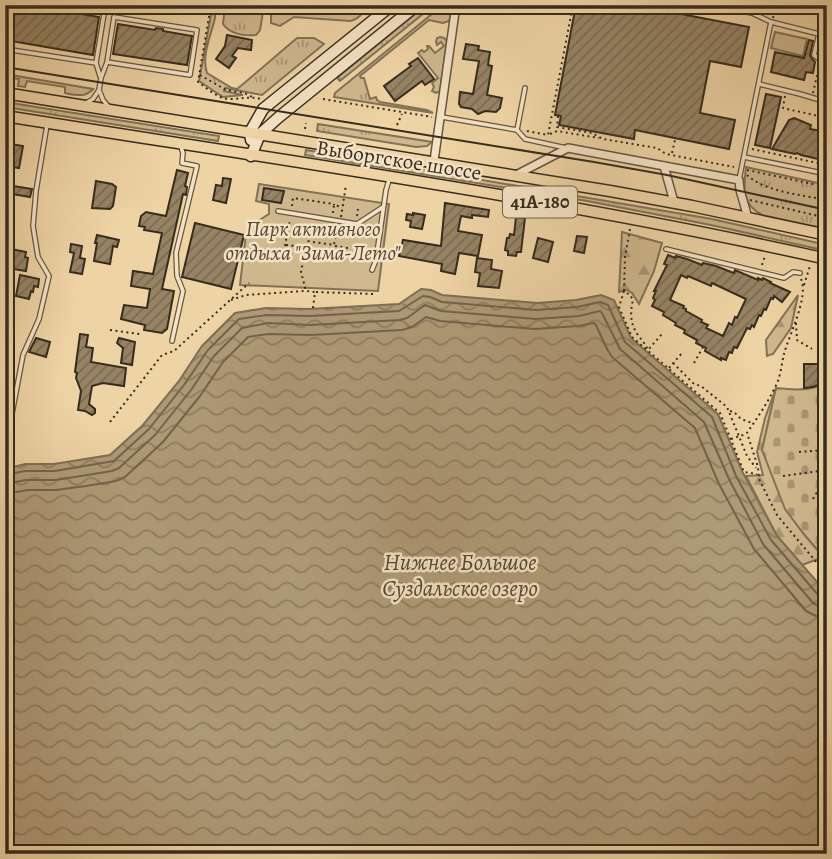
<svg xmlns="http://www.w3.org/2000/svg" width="832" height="859" font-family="Alegreya,serif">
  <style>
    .grass { fill: url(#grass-tufts); stroke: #827256; stroke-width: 2 }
    .forest { fill: url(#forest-firs); stroke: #827256; stroke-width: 2 }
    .cemetery { fill: url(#cemetery-stones); stroke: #827256; stroke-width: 2 }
    .park { fill: #cfb78e; stroke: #827256; stroke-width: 2 }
    .water { fill: url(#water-waves); stroke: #7f6e53; stroke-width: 2 }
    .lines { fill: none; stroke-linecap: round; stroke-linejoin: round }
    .shore { stroke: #72634a; stroke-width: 2 }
    .building { fill: url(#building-hatch); stroke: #362c1e; stroke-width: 2; fill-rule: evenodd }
    .service-casing { stroke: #645640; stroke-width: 6 }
    .minor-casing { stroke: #645640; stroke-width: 10 }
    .secondary-casing { stroke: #362c1e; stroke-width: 13 }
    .primary-casing { stroke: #362c1e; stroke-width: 13 }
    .path { stroke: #362c1e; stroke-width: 2; stroke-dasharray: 2 3.5; stroke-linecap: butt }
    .service { stroke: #f4e2c4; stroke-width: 3.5 }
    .minor { stroke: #f4e2c4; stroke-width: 7 }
    .secondary { stroke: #f4e2c4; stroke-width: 10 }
    .primary { stroke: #eed3a5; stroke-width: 10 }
    .tram { stroke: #362c1e; stroke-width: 2 }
    .labels { text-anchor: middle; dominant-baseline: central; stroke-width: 5; stroke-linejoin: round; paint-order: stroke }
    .shield { fill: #f4e2c4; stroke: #6f6350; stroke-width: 2 }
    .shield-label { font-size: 19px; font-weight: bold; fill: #362c1e }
    .street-label { font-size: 21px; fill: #362c1e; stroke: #f4e2c4 }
    .park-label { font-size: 21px; font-style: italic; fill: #554834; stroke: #f4e2c4 }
    .water-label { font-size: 23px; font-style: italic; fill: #544834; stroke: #f4e2c4 }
  </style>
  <defs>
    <pattern id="grass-tufts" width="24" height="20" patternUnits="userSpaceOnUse" patternTransform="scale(1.75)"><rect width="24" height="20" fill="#cfb78e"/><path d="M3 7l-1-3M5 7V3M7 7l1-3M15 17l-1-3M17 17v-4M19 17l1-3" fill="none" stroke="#a99573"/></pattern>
    <pattern id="forest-firs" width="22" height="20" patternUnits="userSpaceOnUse" patternTransform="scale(1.75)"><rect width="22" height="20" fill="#cfb78e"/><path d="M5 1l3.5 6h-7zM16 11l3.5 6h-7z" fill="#a99573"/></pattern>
    <pattern id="cemetery-stones" width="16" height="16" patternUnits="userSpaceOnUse" patternTransform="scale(1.75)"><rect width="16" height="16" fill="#cfb78e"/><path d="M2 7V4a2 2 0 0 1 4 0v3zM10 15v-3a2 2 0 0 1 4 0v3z" fill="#a99573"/></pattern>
    <pattern id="water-waves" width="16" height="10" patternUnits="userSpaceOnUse" patternTransform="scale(1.75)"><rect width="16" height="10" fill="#af9a77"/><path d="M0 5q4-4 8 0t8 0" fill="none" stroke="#8f7e61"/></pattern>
    <pattern id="building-hatch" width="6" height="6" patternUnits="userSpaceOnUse" patternTransform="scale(1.75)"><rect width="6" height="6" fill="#968364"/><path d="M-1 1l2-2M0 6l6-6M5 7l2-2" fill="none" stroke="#7b6b52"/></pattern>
  </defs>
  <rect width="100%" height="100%" fill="#eed3a5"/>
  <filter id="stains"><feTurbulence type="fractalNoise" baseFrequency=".00286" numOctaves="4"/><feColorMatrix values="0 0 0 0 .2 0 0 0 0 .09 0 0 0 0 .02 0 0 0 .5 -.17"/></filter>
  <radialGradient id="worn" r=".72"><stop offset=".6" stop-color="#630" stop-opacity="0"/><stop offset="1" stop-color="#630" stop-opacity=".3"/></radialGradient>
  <g class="grass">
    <path d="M277,5H364C364,14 358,19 350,21L294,17L280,26L271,23V15Z"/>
    <path d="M426,5H434L340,81L337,78Z"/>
    <path d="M443,5H453L449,21L443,23L429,20L360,76L361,78H364L370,99L376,97L377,100L380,102L427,110L433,113L334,97L335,93Z"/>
    <path d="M254,7L261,9L263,12L260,30L256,35C243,36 230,34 223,24L224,15L226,13Z"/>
    <path d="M212,9L215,14V18C211,35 201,57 207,73L232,88L237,89L242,85L297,38H314L324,44L262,95L225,88L224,91L243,95L223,97L199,81Z"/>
    <path d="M440,37L444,38L447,41L440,91L436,93L432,91L434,87L432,83L438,78L418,53L422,50L424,52L428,49L427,46H429L435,53L444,46L441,42L437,45L436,42L437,38Z"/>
    <path d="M5,74L93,89C85,98 76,95 65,93V87L27,81L25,87L18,86L19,79L5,77Z"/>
    <path d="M5,102L219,136L218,141L5,107Z"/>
    <path d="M318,124L432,142L427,146L416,147L317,131Z"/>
    <path d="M306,150L712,219L827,245V251L711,225L587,201L305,155Z"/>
    <path d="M746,167L827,185V229L762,215C740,203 744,188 746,167Z"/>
  </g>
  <g class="forest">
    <path d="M622,232L662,243L654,271L639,304L632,293L627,290L619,292Z"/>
    <path d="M798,295L791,328L773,354L767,356L766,340Z"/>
    <path d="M776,388L762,450L803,533L827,561V567L818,559L802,565L777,536L746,476L763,475L757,452L765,418Z"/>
  </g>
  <path class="cemetery" d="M827,383V561L803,533L785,509L762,450L776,388C794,390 810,391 827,383Z"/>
  <g class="park">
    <path d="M775,32L807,39L803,56L771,48Z"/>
    <path d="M259,184L389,204L378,291L240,285L246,234L253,224L269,214V204L256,201Z"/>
  </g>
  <path class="water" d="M421,289L431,290L442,295L537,303L576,300L601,295L614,300L631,338L718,414L743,473L777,536L819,584L827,596V854H5V469L25,464H54L110,455L143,425L179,381L202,346L235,313L266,308L309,309L399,304Z"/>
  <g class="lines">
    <g class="shore">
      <path d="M5,475L25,471H55L114,461L149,429L184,385L208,350L239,319L267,315L310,316L399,311L423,296L430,297L442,302L536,310L577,307L600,302L608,305L625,342L712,417L736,476L771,540L819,596L827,598"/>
      <path d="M5,484L26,480H56L112,471L119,468L155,435L191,390L214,356L242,328L268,323L310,325L400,320L407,318L425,305L441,311L536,319L579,316L600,311L602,313L620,349L704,422L729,479L763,544L813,603L819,606L827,607"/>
      <path d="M5,494L28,490H56L86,486L116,481L125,477L163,442L200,396L223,362L248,337L268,334L311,335L402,330L412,327L426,317L440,321L535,329L578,326L594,323L596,325L607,349L612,357L695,428L719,484L754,549L806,611L816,616L827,618"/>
    </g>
  </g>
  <g class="building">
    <path d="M5,5H29L99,17L93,55L5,40Z"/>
    <path d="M576,5H634L749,27L741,67L710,61L700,113L735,120L729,149L635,130L634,139L559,125L561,116L555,115Z"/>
    <path d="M118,24L155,30L156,28L163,29V31L192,36L187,65L113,54Z"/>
    <path d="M227,35L252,40L251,50L238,48L232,56L236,58L229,68L216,59L225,46Z"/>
    <path d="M809,40L813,41L810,56L815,62L813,73L806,72L804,80L771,72L775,52L804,58Z"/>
    <path d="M466,44L479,46L478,50L490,52L488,65L492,66L487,95L502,98L500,108L496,112L485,111L478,114L472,109L461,107L459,104L460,92L473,94L479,61L463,59Z"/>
    <path d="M418,58L434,79L425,85L422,81L395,101L384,86L411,66L409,64Z"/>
    <path d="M766,94L781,97L770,148L755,145Z"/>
    <path d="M794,118L811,125L810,129L827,132V161L801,155L797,153L795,154L772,149L789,120Z"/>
    <path d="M11,144L23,146L19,168L7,166Z"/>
    <path d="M177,170L188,173L185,186L187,187L186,195L183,194L162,289L174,291L167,329L162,333L144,330L145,325L121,319L124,305L147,308L150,289L131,286L133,271L153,274L162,233L144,230L145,227L139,226L141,216L146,212L166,216Z"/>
    <path d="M223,178L231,179L226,203L213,200L216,185L222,186Z"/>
    <path d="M96,181L112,184L116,187L113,206L110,209L92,208Z"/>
    <path d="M7,185L32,189L30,197L6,193Z"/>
    <path d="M264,188L284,191L281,203L262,200Z"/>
    <path d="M445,203L489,210L488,217L472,215V218L461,216L458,231L482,235L478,256L459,253L455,274L441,271L442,264L399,256L403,240L441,246Z"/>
    <path d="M413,213L425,215L422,229L410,227L411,221L406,220L407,214L413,215Z"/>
    <path d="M516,217L525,218L521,252H517L516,256L508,255V251L505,250L507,238H509L510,234L514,235Z"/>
    <path d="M195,223L244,235L231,289L182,277Z"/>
    <path d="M97,235L119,240L117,247L113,246L110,264L94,261L97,243H95Z"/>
    <path d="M577,236L587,237L584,253L574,251Z"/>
    <path d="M538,238L553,242L548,262L533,258Z"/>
    <path d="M71,244L82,246L80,258L85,259L82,274L70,272L74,253L70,252Z"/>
    <path d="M11,249L26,252L25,257L28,258L26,271L7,268Z"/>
    <path d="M668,255L675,258L676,256L687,259L702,265L703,263L716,266L731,272L734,273L735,270L758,280V278L762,280L763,278L771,282L770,283L790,292L782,302L774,296L773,299L771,298L766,310L764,309L761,316L759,315L754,327L752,325L750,329L747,328L737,348L734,347L732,353L729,352L726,360L721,358V360L705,351L706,348L696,343L697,340L684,333L685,330L675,325L676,323L663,315L664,312L652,306L655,300L653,298L656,291H654L667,265L664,264ZM681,275L687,278L688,276L711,286L712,283L746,299L737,318L735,317L732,325L729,323L723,336L706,328L708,325L701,322L702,320L686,311V309L683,308L684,306L670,300Z"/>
    <path d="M477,258L492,260L491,269L502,271L499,288L478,286L480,273L475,272Z"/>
    <path d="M20,275L39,279L38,287L34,286L33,292L31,291L29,299L16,296Z"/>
    <path d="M80,334L88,335L86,347L93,348L91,362L126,368L124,386L103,383L92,386L89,404L95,409V413L92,415L85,411L78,410L81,391L76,378L77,373L75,372Z"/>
    <path d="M36,338L50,342L46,357L29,352Z"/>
    <path d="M119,338L135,342L132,365L121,363L123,348L117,343Z"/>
    <path d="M804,364H827V381L813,387L804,388Z"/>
  </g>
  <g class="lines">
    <defs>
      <g id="service">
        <path d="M85,5L104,14L96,63L100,76"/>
        <path d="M713,5L752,13L771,22L827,36"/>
        <path d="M819,34L814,55L818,58L827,60"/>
        <path d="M5,49L96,63"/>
        <path d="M107,62L190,75L197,30L114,17L107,62L101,78L99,90L103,100L108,106"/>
        <path d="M759,84L800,94L827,102"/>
        <path d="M525,88L517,130L525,139L566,148"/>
        <path d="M86,103L93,99L99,90"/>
        <path d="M442,117L517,130"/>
        <path d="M744,157L827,174"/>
        <path d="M739,180L771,22"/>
        <path d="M278,211L357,224L383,207"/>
        <path d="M666,249L784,278L793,272L800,273"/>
        <path d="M372,270L376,260L386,190L389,180"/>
        <path d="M172,341L183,291L177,276L176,253L197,166L182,163L183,153L181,147"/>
        <path d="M8,435L23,355L39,319L49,276L38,257L33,226L36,191L47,125"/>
      </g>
      <g id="minor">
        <path d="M434,161L456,5"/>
        <path d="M664,166L674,202"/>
        <path d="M516,175L568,148L739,180L740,190L748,218"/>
      </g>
      <g id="secondary">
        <path d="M251,140L250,132L263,109L392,5"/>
        <path d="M251,156L260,134L279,117L417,5"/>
      </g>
      <g id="primary">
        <path d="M5,93L610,191L692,206L827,235"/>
        <path d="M5,116C280,160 556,198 827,259"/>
      </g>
    </defs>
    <use href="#service" class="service-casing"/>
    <use href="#minor" class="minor-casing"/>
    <use href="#secondary" class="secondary-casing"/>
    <use href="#primary" class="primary-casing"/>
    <g class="path">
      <path d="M211,5L198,82C208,89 218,99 230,99C241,99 250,96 261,99"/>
      <path d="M695,5L709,8"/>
      <path d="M748,5L754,7"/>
      <path d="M773,18L776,5"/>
      <path d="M200,75L226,90L244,93L252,97"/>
      <path d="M813,93L819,67"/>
      <path d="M785,96L783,108L827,118"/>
      <path d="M323,99L432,117"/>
      <path d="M558,116L557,127L592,133L603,139L657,148L666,154L734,167"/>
      <path d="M397,125L402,114"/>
      <path d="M305,129L306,123"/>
      <path d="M527,131L548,135L573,5"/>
      <path d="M550,134L557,131L599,138"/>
      <path d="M752,149L827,165"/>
      <path d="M672,153L675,140"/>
      <path d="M747,170L827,187"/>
      <path d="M747,175C765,192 803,195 827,200"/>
      <path d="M750,200L827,218"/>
      <path d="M292,206L293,198L334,204V205"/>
      <path d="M333,213L334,205L342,207"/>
      <path d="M357,216L358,209"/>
      <path d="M341,217L346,185"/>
      <path d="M630,229L625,257L624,291L630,295L633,300C630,312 630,324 638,335C642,341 645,343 648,350L662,334"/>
      <path d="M286,245L305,247"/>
      <path d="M285,246L290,219"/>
      <path d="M335,246L348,248"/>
      <path d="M762,265L765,256"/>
      <path d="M801,279C809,297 789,335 784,354C782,362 781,372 778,381C770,399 758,417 747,433L758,467L759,479L777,515L827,575"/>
      <path d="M804,285L810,266"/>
      <path d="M624,291L619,307L632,337L720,413L744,472L757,474"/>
      <path d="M316,292L374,294"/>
      <path d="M231,300L246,295L305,291"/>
      <path d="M313,308L315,292L306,291L301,272L307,241L334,245L337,225"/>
      <path d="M796,323L797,340L812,349"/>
      <path d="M110,330L140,334"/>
      <path d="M673,363L694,384L701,386L727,407L747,456L756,468"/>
      <path d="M694,363L703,347"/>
      <path d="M669,368L682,353"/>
      <path d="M730,411L734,412L741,419L752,423"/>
      <path d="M110,422L162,355L174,351L249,283"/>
      <path d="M731,439L746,434"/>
      <path d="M799,452L827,450"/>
      <path d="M783,476L827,470"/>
      <path d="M813,499L824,480L822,472"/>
      <path d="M826,531L827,530"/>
    </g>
    <use href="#service" class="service"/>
    <use href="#minor" class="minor"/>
    <use href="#secondary" class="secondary"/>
    <use href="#primary" class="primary"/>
    <path class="tram" d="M5,67L594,162L667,175L827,210"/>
  </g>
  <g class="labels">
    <rect class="shield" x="503" y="186.5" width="74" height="31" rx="5"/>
    <g class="shield-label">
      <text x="540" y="202">41А-180</text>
    </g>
    <g class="street-label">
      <text transform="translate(399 160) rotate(9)">Выборгское шоссе</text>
    </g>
    <g class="park-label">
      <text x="313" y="229">Парк активного<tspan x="313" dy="24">отдыха "Зима-Лето"</tspan></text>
    </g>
    <g class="water-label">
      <text x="460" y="562">Нижнее Большое<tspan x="460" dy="26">Суздальское озеро</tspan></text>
    </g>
  </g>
  <rect width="832" height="859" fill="none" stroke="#eed3a5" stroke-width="28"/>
  <rect x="7" y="7" width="818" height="845" fill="none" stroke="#362c1e" stroke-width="3.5"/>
  <rect x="14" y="14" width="804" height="831" fill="none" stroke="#362c1e" stroke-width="2"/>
  <rect width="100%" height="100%" filter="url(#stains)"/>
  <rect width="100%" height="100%" fill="url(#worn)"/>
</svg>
